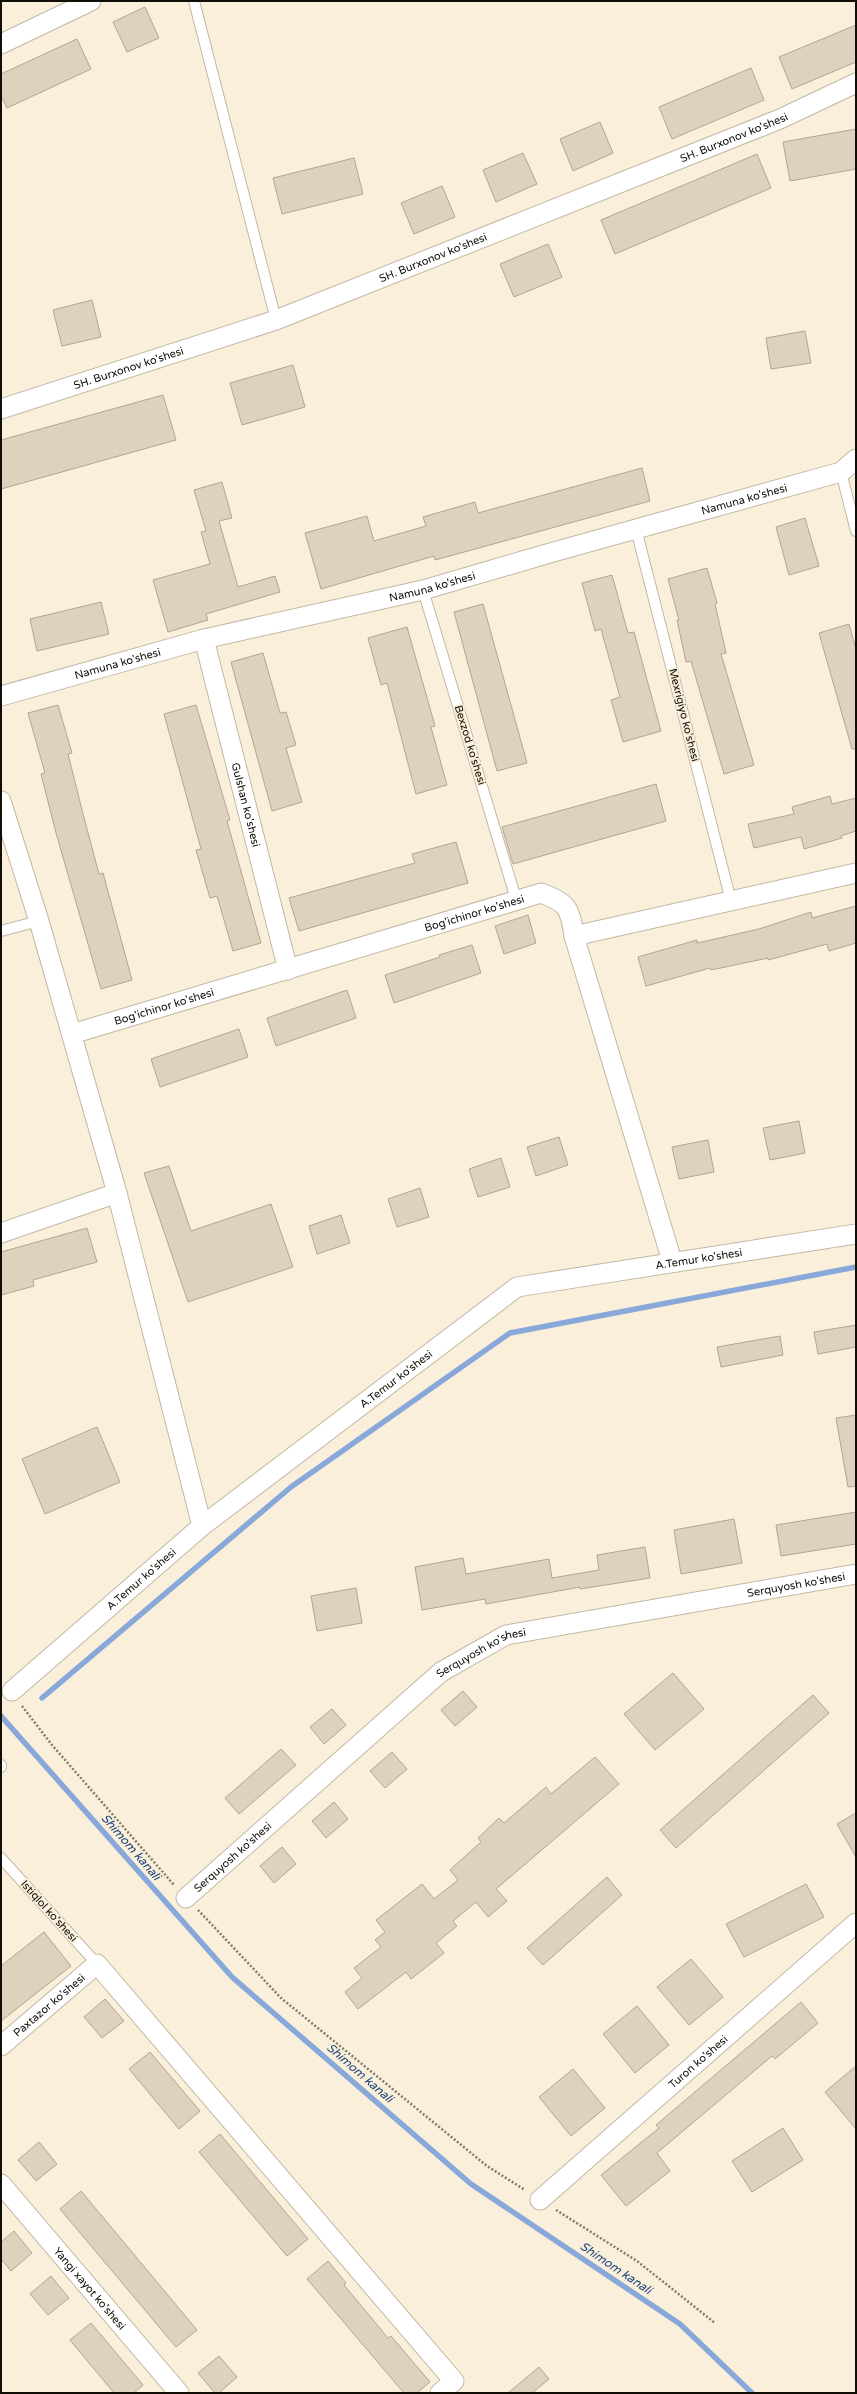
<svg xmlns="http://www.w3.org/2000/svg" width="857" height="2394" font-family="'Varela Round',sans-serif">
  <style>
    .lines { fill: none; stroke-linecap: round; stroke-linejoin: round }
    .stream { stroke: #88a8da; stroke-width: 5.5 }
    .building { fill: #ded2bf; stroke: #b1a593 }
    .lane-casing { stroke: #c2b8a4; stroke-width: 12 }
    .street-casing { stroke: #c2b8a4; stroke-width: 21 }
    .path { stroke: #817b6d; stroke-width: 2.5; stroke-dasharray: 2 2; stroke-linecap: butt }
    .lane { stroke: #fff; stroke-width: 10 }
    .street { stroke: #fff; stroke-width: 19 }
    .labels { text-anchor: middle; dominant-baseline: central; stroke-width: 3.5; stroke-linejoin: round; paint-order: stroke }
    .street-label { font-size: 11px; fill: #110e07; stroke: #faefda }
    .water-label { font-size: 12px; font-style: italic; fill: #1e4581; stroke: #faefda }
  </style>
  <rect width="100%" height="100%" fill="#faefda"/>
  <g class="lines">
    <g class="stream">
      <path d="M42,1698L291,1487L510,1333L856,1267"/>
      <path d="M1,1716L232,1977L471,2184L680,2324L752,2393"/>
    </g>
  </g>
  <g class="building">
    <path d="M145,7L159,38L127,52L113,22Z"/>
    <path d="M856,25V62L792,89L779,57Z"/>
    <path d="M77,39L91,69L7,108L1,95V74Z"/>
    <path d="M751,68L764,100L672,139L659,107Z"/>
    <path d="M600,122L613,153L573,171L560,139Z"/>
    <path d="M856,129V169L790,181L783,142Z"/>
    <path d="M523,153L537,184L496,202L483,170Z"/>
    <path d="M757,154L771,188L615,254L601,220Z"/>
    <path d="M354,158L363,194L282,214L273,178Z"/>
    <path d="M442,186L455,217L414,234L401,203Z"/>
    <path d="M548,244L562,277L514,297L500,264Z"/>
    <path d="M92,300L101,337L62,346L53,310Z"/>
    <path d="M805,331L811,363L771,369L766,338Z"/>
    <path d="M293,365L305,407L242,425L230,383Z"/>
    <path d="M163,395L176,440L1,489V440Z"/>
    <path d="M642,468L650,501L435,560L434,556L321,589L305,533L367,516L374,541L426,526L423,517L475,502L478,513Z"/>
    <path d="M222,482L232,518L219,521L238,587L275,576L280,592L206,614L208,620L168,632L153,580L210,564L201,532L206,531L194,490Z"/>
    <path d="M805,518L819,566L789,575L776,527Z"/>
    <path d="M707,568L717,603L715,604L726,653L721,654L754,765L724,774L691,661L686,662L677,620H679L668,579Z"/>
    <path d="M612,575L628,633L634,632L661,731L623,742L611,700L620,697L601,629L595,631L582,583Z"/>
    <path d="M101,602L109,634L37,651L30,619Z"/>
    <path d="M483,604L527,763L497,771L454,612Z"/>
    <path d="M849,624L856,649V749H852L819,633Z"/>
    <path d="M407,627L435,726L431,727L447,785L416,794L387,683L381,685L368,638Z"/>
    <path d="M263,653L280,713L286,712L296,745L286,748L302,802L272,811L231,662Z"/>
    <path d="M58,705L72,753L68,754L83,814L99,874L103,873L132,980L101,989L56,833L41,774L45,773L28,713Z"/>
    <path d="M196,705L230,820L227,821L261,943L233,951L217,896L210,898L196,850L201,849L164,714Z"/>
    <path d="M656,784L666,821L513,864L502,827Z"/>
    <path d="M830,796L832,804L856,798V831L841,836L842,838L804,849L801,837L754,848L748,824L794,814L792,807Z"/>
    <path d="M456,842L468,883L299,931L289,898L415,863L412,854Z"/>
    <path d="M856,906V943L829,951L827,944L768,960V958L711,970L710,968L646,986L638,957L697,940V943L759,929L811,912L812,918Z"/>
    <path d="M528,915L536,943L504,954L495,926Z"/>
    <path d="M472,945L481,973L394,1003L385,975L440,957L439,955Z"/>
    <path d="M347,990L356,1018L276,1046L267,1018Z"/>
    <path d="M239,1029L248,1057L160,1087L151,1059Z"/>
    <path d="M799,1121L805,1153L770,1160L763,1128Z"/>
    <path d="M559,1137L568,1165L536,1176L527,1147Z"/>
    <path d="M708,1140L714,1172L679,1179L672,1147Z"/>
    <path d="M501,1158L510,1187L478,1197L469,1169Z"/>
    <path d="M169,1166L191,1231L271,1204L293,1267L188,1302L144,1173Z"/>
    <path d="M420,1188L429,1217L397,1227L388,1199Z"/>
    <path d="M341,1215L350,1243L317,1254L309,1226Z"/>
    <path d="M87,1228L97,1262L33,1280L34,1286L1,1295V1252Z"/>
    <path d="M856,1325V1347L818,1354L814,1332Z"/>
    <path d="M780,1336L783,1355L721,1367L717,1347Z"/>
    <path d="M856,1415V1486L848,1487L836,1418Z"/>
    <path d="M97,1427L120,1482L45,1514L22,1459Z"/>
    <path d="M856,1512V1544L781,1556L776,1525Z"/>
    <path d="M734,1519L742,1563L681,1574L674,1530Z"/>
    <path d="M645,1547L650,1578L580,1589V1587L486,1604L485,1599L422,1610L415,1567L463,1558L466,1574L549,1559L552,1578L599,1570L597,1555Z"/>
    <path d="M356,1588L362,1623L317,1631L311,1596Z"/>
    <path d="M673,1673L704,1709L655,1750L624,1714Z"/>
    <path d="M463,1691L477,1707L455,1726L441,1710Z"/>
    <path d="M813,1695L829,1713L676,1848L660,1830Z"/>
    <path d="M332,1709L346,1725L324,1744L310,1727Z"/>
    <path d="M281,1749L296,1765L239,1814L225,1798Z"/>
    <path d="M392,1752L407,1769L385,1788L370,1771Z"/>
    <path d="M595,1757L619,1784L496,1889L507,1901L488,1917L476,1902L453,1921L457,1926L436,1943L444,1953L411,1979L406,1972L358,2009L345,1992L362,1978L354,1968L381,1947L375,1940L385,1932L376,1920L422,1884L434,1899L458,1880L450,1870L481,1842L478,1838L499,1818L504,1823L546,1787L551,1794Z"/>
    <path d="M334,1802L348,1819L326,1838L312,1821Z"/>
    <path d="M856,1813V1857L837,1824Z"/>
    <path d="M282,1847L296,1864L274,1883L260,1866Z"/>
    <path d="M607,1877L622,1895L543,1965L527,1948Z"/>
    <path d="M806,1884L824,1917L744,1957L726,1924Z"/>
    <path d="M44,1932L71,1966L1,2021V1966Z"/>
    <path d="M691,1959L723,1997L689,2025L657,1987Z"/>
    <path d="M105,1999L124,2021L102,2038L84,2017Z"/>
    <path d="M801,2002L818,2023L775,2059L772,2056L657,2153L670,2171L626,2206L601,2175L659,2128L656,2125Z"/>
    <path d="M637,2006L669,2045L635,2073L603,2034Z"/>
    <path d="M150,2052L200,2111L179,2129L129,2069Z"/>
    <path d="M856,2066V2129L825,2092Z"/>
    <path d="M573,2069L605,2108L571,2136L539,2097Z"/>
    <path d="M783,2128L803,2160L752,2192L732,2161Z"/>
    <path d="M220,2134L308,2239L287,2256L199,2152Z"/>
    <path d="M39,2142L57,2164L36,2181L18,2160Z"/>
    <path d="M81,2191L197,2330L176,2347L60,2209Z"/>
    <path d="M14,2231L32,2253L11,2271L1,2259V2242Z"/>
    <path d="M328,2261L346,2283L344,2285L388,2338L391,2336L430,2382L417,2393H404L307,2279Z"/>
    <path d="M51,2276L69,2298L48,2315L30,2294Z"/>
    <path d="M91,2323L143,2385L134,2393H114L70,2340Z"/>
    <path d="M219,2356L237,2377L219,2393H215L198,2373Z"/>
    <path d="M539,2367L549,2379L532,2393H508Z"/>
  </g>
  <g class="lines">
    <defs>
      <g id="lane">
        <path d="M194,1L276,320"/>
        <path d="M841,472L856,531"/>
        <path d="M636,529L731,901"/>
        <path d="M423,590L516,899"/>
        <path d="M1,931L39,921"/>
        <path d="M1,1765V1767"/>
        <path d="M1,1858L97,1964"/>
      </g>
      <g id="street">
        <path d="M1,44L91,1"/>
        <path id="s1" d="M1,409L276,320L780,119L856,83"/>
        <path id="s2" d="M204,639L288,970"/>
        <path id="s3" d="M1,696L204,639L423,590L557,551L841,472L856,459"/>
        <path d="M1,801L39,921L117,1193L202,1526"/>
        <path d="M574,936L672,1261"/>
        <path id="s4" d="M72,1034L541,893C568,903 570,908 574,936L856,873"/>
        <path d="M1,1233L117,1193"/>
        <path id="s5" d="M12,1691L202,1526L517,1287L856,1234"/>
        <path id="s6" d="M186,1898L441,1672L506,1635L856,1574"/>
        <path id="s7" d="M1,2046L97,1964L454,2381L440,2393"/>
        <path id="s8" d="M1,2184L179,2393"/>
        <path id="s9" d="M540,2200L856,1923"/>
      </g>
    </defs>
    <use href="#lane" class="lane-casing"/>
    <use href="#street" class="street-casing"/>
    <g class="path">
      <path d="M22,1706L52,1745L174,1885"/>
      <path d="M198,1910L281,1998L487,2166L525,2190"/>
      <path d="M556,2210L637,2261L715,2323"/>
    </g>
    <use href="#lane" class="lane"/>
    <use href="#street" class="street"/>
  </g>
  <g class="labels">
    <g class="street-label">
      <text stroke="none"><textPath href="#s1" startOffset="782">SH. Burxonov ko'shesi</textPath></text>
      <text stroke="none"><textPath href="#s1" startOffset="458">SH. Burxonov ko'shesi</textPath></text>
      <text stroke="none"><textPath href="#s1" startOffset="134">SH. Burxonov ko'shesi</textPath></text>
      <text stroke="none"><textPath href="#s3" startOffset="769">Namuna ko'shesi</textPath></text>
      <text stroke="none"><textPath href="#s3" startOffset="445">Namuna ko'shesi</textPath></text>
      <text stroke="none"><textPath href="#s3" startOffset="121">Namuna ko'shesi</textPath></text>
      <text transform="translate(684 715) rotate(76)">Mexrigiyo ko'shesi</text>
      <text transform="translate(470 745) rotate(73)">Bexzod ko'shesi</text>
      <text stroke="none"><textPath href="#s2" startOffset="171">Gulshan ko'shesi</textPath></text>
      <text stroke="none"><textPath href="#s4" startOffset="420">Bog'ichinor ko'shesi</textPath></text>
      <text stroke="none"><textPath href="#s4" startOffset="96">Bog'ichinor ko'shesi</textPath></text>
      <text stroke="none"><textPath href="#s5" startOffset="831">A.Temur ko'shesi</textPath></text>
      <text stroke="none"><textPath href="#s5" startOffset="495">A.Temur ko'shesi</textPath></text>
      <text stroke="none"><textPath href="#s5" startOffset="171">A.Temur ko'shesi</textPath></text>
      <text stroke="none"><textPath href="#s6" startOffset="710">Serquyosh ko'shesi</textPath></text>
      <text stroke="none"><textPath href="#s6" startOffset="386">Serquyosh ko'shesi</textPath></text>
      <text stroke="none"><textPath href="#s6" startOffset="62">Serquyosh ko'shesi</textPath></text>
      <text transform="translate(49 1911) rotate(48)">Istiqlol ko'shesi</text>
      <text stroke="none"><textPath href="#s7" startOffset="63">Paxtazor ko'shesi</textPath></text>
      <text stroke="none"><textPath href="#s9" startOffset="210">Turon ko'shesi</textPath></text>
      <text stroke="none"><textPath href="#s8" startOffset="137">Yangi xayot ko'shesi</textPath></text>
    </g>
    <g class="water-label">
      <text transform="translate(131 1847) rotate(49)">Shimom kanali</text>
      <text transform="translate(360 2073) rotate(41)">Shimom kanali</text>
      <text transform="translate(616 2268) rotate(34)">Shimom kanali</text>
    </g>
  </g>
  <rect width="857" height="2394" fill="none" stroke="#110e07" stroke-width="4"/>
</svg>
